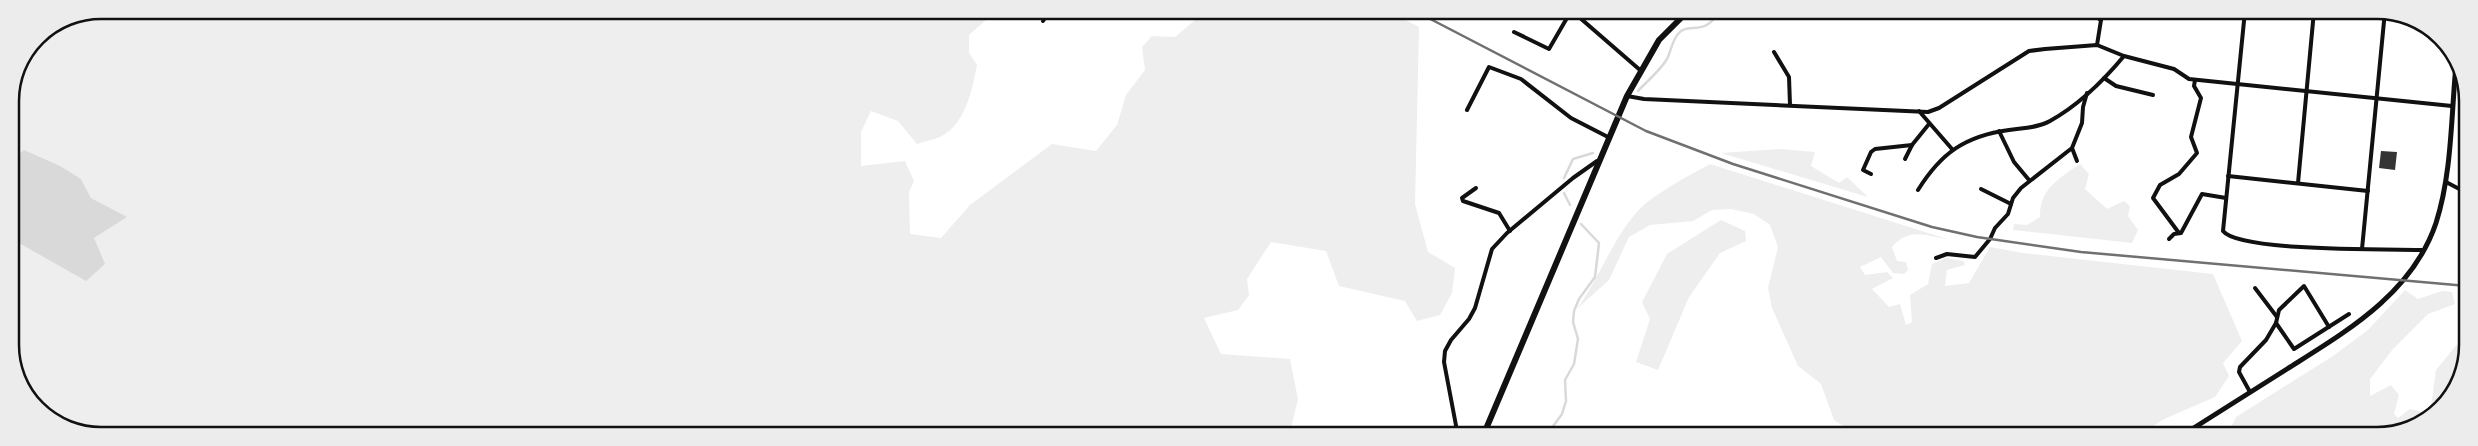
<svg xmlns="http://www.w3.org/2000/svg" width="2478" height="446" font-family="Jost,sans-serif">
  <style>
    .green { fill: #eee }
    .water { fill: #d9d9d9 }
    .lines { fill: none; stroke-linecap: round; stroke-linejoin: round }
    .stream { stroke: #d9d9d9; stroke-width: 2.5 }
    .building { fill: #353535 }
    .minor { stroke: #111; stroke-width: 4 }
    .tertiary { stroke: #111; stroke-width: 5 }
    .primary { stroke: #111; stroke-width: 6 }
    .rail { stroke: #707070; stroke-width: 2.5 }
    .rim { fill: none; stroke: #111; stroke-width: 2.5 }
  </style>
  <rect width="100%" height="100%" fill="#fff"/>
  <g class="green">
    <path d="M100,10H994L995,12L969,35V53L977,65C972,90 966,124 940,137C933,140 925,141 917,144L898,121L871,111L861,132V166L905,161L914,181L909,192L910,234L941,238L970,205L1052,144L1096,151L1117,125L1126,95L1145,70L1142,47L1152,36L1175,37L1207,10H1387L1419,27L1415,204L1428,252L1455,268L1452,293L1440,315L1417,321L1405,301L1339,286L1326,251L1271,242L1247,279L1249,295L1238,310L1204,318L1221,354L1290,359L1298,399L1289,436L88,435L41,413L13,369L12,239L94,238L126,217L91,198L81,179L24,151L11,161L10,100L17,66L37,36L66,17Z"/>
    <path d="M1780,149L1815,152L1811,166L1839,183L1847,177L1868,197L1721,153Z"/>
    <path d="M1710,164L1947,239C1924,236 1910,227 1892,247L1897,261L1906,262L1908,270L1904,274L1893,273L1881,257L1860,267L1865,275L1887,272L1893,278L1872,289L1889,307L1900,304L1906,325L1912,322L1910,295L1928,284L1932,264L1946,258L1964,261L1965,265L1947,270L1945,286L1969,283L1990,247L2023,253L2213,274L2242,341L2223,363L2229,376L2215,397L2162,420L2140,436H1859L1834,420L1821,384L1798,366L1772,308L1768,288L1778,247L1770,225L1754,214L1731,209L1712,210L1693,221L1650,225L1629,237L1609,280L1577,309C1599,278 1612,241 1636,213C1650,196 1690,175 1710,164Z"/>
    <path d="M2080,164L2089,174L2085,189L2107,209L2124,201L2130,206L2128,216L2138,230L2132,243L2013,230L2014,224L2027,225L2040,217C2039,190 2059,178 2080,164Z"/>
    <path d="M1721,220L1745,231L1746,241L1720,253L1689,297L1658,370L1636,362L1650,319L1642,302L1667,254Z"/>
    <path d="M2405,290L2418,299L2442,291L2452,292L2455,304L2428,314L2393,349L2370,379V396L2391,385L2399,395L2394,414L2398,418L2410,409L2430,414L2436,370L2467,332V358L2437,414L2378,436H2227L2236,417L2333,356L2368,330Z"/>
  </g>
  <path class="water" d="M24,150L60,166L81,179L91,198L127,217L94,238L105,264L86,281L12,239L11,161Z"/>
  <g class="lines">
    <g class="stream">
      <path d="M1638,91C1647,81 1660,71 1667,59C1671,51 1672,41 1678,34C1688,21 1705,38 1719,11"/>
      <path d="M1564,178L1573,159L1593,153"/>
      <path d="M1564,193L1570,205"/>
      <path d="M1546,436L1562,414L1566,401L1565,380L1574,364L1578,339L1573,322L1574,311L1579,299L1595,277L1599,243L1581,224"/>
    </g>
  </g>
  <path class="building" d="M2381,151L2397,152L2395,170L2379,168Z"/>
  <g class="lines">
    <g class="minor">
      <path d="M1572,11L1640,70"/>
      <path d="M2087,11L2101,20"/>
      <path d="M2245,11L2223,231C2239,252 2391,249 2424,250"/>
      <path d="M1043,21L1050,10"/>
      <path d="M1514,32L1549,49L1571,11"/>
      <path d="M2097,45L2101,20L2105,11"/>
      <path d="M1774,52L1789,77L1790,105"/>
      <path d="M2104,78L2116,86L2153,95"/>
      <path d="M1627,96L1644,99L1928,112L1939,108L2029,51L2045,49L2097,45L2124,56L2174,69L2189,79L2452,106"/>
      <path d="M1467,110L1489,67L1521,79L1571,118L1608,137"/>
      <path d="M1919,111L1952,149"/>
      <path d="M1999,131L2014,162L2029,180"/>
      <path d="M2072,148L2077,161"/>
      <path d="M1905,159L1912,145L1929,124"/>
      <path d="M1871,174L1863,170L1871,152L1875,149L1912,145"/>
      <path d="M2228,176L2368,191"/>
      <path d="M2446,182L2467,193"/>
      <path d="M2298,183L2314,11"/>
      <path d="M1476,188L1462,198L1463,201L1499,213L1510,231"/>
      <path d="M1981,189L2011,204"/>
      <path d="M1918,190C1941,153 1965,136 2009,130C2022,128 2038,128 2050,121C2077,106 2104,80 2124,56"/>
      <path d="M2179,233L2153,198L2160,185L2179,174L2197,153L2191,137L2201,98L2194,86L2195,80"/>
      <path d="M2169,239L2174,234L2181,233L2202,194L2226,198"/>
      <path d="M2362,249L2385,11"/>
      <path d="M1936,258L1947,254L1975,257L1990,239L1995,228L2008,214L2013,198L2021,188L2072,148L2082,123L2083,107L2087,93"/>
      <path d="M2255,288L2277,317"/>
      <path d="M2276,323L2294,349L2349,314"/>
      <path d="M2250,392L2239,372L2240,367L2266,340L2276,323L2279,310L2304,286L2329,327"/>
      <path d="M1458,436L1444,362L1445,351L1451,340L1469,319L1475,308L1492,249L1507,233L1573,178L1597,161"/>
    </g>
    <path class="tertiary" d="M2181,436C2216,414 2252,391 2287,369C2347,331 2412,294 2436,223C2452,173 2451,117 2456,65"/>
    <path class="primary" d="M1483,436L1627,96L1659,40L1688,11"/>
    <path class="rail" d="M1413,10L1646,131L1733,164L1932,227L1977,237L2081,252L2467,286"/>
  </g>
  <path d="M0 0H2478V446H0ZM101 19H2377A82 82 0 0 1 2459 101V345A82 82 0 0 1 2377 427H101A82 82 0 0 1 19 345V101A82 82 0 0 1 101 19Z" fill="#ececec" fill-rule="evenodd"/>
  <path class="rim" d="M101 19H2377A82 82 0 0 1 2459 101V345A82 82 0 0 1 2377 427H101A82 82 0 0 1 19 345V101A82 82 0 0 1 101 19Z"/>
</svg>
